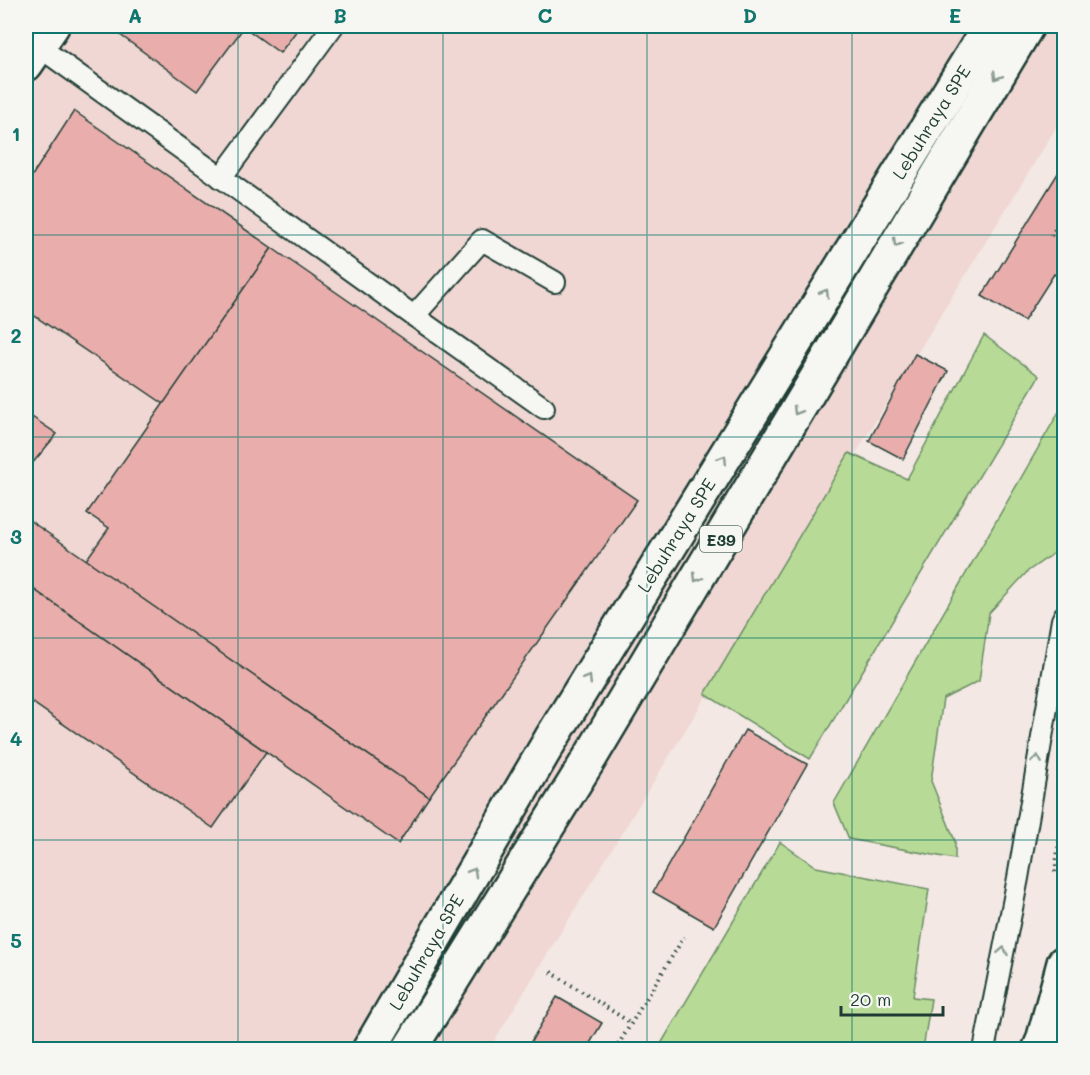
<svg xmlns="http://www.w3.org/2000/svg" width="1090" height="1075" font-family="Mali,sans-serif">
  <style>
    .built { fill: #f0d7d3 }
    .green { fill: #b7db96; stroke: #6b8c65; stroke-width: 1.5 }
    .building { fill: #e9aeac; stroke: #1f3d34; stroke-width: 1.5 }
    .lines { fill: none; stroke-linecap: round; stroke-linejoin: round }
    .lane-casing { stroke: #1f3d34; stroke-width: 24 }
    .street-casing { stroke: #1f3d34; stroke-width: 38 }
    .secondary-casing { stroke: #1f3d34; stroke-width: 38 }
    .highway-casing { stroke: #1f3d34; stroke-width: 38 }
    .path { stroke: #1f3d34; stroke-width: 4; stroke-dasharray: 1.5 4.5; stroke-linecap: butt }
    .lane { stroke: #f6f6f2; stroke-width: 20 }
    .street { stroke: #f6f6f2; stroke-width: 33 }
    .secondary { stroke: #f6f6f2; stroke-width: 33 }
    .highway { stroke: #f6f6f2; stroke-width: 33 }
    .oneway { stroke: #8a9a93 }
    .grid { fill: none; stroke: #0f766e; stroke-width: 1.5; stroke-opacity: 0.55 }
    .labels { text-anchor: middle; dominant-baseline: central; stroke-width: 4.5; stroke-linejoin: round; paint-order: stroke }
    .shield { fill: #f6f6f2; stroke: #60746d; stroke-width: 1.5 }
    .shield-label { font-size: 16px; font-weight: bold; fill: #1f3d34 }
    .street-label { font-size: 18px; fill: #1f3d34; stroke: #f6f6f2 }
    .neatline { fill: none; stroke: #0f766e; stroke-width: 2 }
    .grid-label { font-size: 20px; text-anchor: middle; font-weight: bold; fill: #0f766e }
  </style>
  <rect width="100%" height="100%" fill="#f3e8e4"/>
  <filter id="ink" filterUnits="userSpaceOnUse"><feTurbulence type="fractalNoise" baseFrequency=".0167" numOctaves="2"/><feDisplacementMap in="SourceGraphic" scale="12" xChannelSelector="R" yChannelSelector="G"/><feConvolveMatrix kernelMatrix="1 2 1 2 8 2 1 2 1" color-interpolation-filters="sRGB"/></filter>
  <g filter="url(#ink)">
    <path class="built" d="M26,26H1064V115L489,1049H26Z"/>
    <g class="green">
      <path d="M984,335L1039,376L810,759L705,694L849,453L907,479Z"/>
      <path d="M1064,403V546L1028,571L989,613L979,681L943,699L931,781L955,841V859L849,839L834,803Z"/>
      <path d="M780,842L816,867L929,889L913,997L931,999L923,1049H658Z"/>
    </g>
    <g class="building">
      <path d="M108,26H300L280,53L244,27L197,91Z"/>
      <path d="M74,111L272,248L164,404L26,310V185Z"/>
      <path d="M1060,170L1064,172V280L1054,274L1024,321L982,296Z"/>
      <path d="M272,248L637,500L429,797L86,560L109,528L87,513Z"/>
      <path d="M915,354L948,371L903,459L869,441Z"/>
      <path d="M26,413L57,434L26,471Z"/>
      <path d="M26,518L429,797L398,844L26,584Z"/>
      <path d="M26,584L266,752L213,828L26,698Z"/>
      <path d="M745,730L807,764L714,927L653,892Z"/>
      <path d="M557,997L602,1023L586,1050H526Z"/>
    </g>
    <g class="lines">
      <defs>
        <g id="lane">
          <path d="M38,46L414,316L544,408"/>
          <path d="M221,178L333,26"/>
          <path d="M414,316L482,240L555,282"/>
          <path d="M984,1050L1018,878L1062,620L1064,616"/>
        </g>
        <path id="street" d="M26,64L52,26"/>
        <path id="secondary" d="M1039,1050L1043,1041L1064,963"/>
        <g id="highway">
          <path d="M369,1050L551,739L990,26"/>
          <path d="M409,1050L591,756L1027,26"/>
        </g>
      </defs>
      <use href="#lane" class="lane-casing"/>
      <use href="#street" class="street-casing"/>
      <use href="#secondary" class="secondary-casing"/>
      <use href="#highway" class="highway-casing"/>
      <g class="path">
        <path d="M1051,236L1064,215"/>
        <path d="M1055,872L1064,806"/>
        <path d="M551,972L631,1023"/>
        <path d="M615,1050L684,937"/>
      </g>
      <use href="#lane" class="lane"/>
      <use href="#street" class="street"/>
      <use href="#secondary" class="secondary"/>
      <use href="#highway" class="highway"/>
    </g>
    <defs><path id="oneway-chevron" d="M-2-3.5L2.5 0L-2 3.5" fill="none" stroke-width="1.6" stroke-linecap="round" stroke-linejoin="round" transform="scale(1.5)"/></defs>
    <g class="oneway">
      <use href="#oneway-chevron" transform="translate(997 76) rotate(121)"/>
      <use href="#oneway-chevron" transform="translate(897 243) rotate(121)"/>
      <use href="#oneway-chevron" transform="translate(825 293) rotate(-58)"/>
      <use href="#oneway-chevron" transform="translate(797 411) rotate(121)"/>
      <use href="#oneway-chevron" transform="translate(723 459) rotate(-58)"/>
      <use href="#oneway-chevron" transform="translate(697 578) rotate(121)"/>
      <use href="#oneway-chevron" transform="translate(588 679) rotate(-58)"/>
      <use href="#oneway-chevron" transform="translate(1037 759) rotate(-81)"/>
      <use href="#oneway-chevron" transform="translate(473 872) rotate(-60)"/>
      <use href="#oneway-chevron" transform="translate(1003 951) rotate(-79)"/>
    </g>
  </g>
  <path class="grid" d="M238,26V1050M443,26V1050M647,26V1050M852,26V1050M26,235H1064M26,437H1064M26,638H1064M26,840H1064"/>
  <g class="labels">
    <rect class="shield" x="700" y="526" width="42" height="26" rx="4.5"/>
    <g class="shield-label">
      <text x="721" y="539">E39</text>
    </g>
    <g class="street-label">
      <text transform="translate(931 122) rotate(-58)">Lebuhraya SPE</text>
      <text transform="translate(676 535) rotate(-58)">Lebuhraya SPE</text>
      <text transform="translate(426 952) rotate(-60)">Lebuhraya SPE</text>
    </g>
  </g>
  <rect width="1090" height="1075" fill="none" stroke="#f6f6f2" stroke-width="66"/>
  <path d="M841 1006v9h102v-9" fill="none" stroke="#1f3d34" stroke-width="3"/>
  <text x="850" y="1006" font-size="18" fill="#1f3d34" stroke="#f6f6f2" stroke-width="4.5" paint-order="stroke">20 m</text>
  <rect x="33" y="33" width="1024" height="1009" class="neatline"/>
  <g class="grid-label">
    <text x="135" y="23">A</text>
    <text x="340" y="23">B</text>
    <text x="545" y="23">C</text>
    <text x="750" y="23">D</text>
    <text x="955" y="23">E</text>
    <text x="16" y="141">1</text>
    <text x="16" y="343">2</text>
    <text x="16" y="544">3</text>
    <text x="16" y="746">4</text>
    <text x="16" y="948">5</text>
  </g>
</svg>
